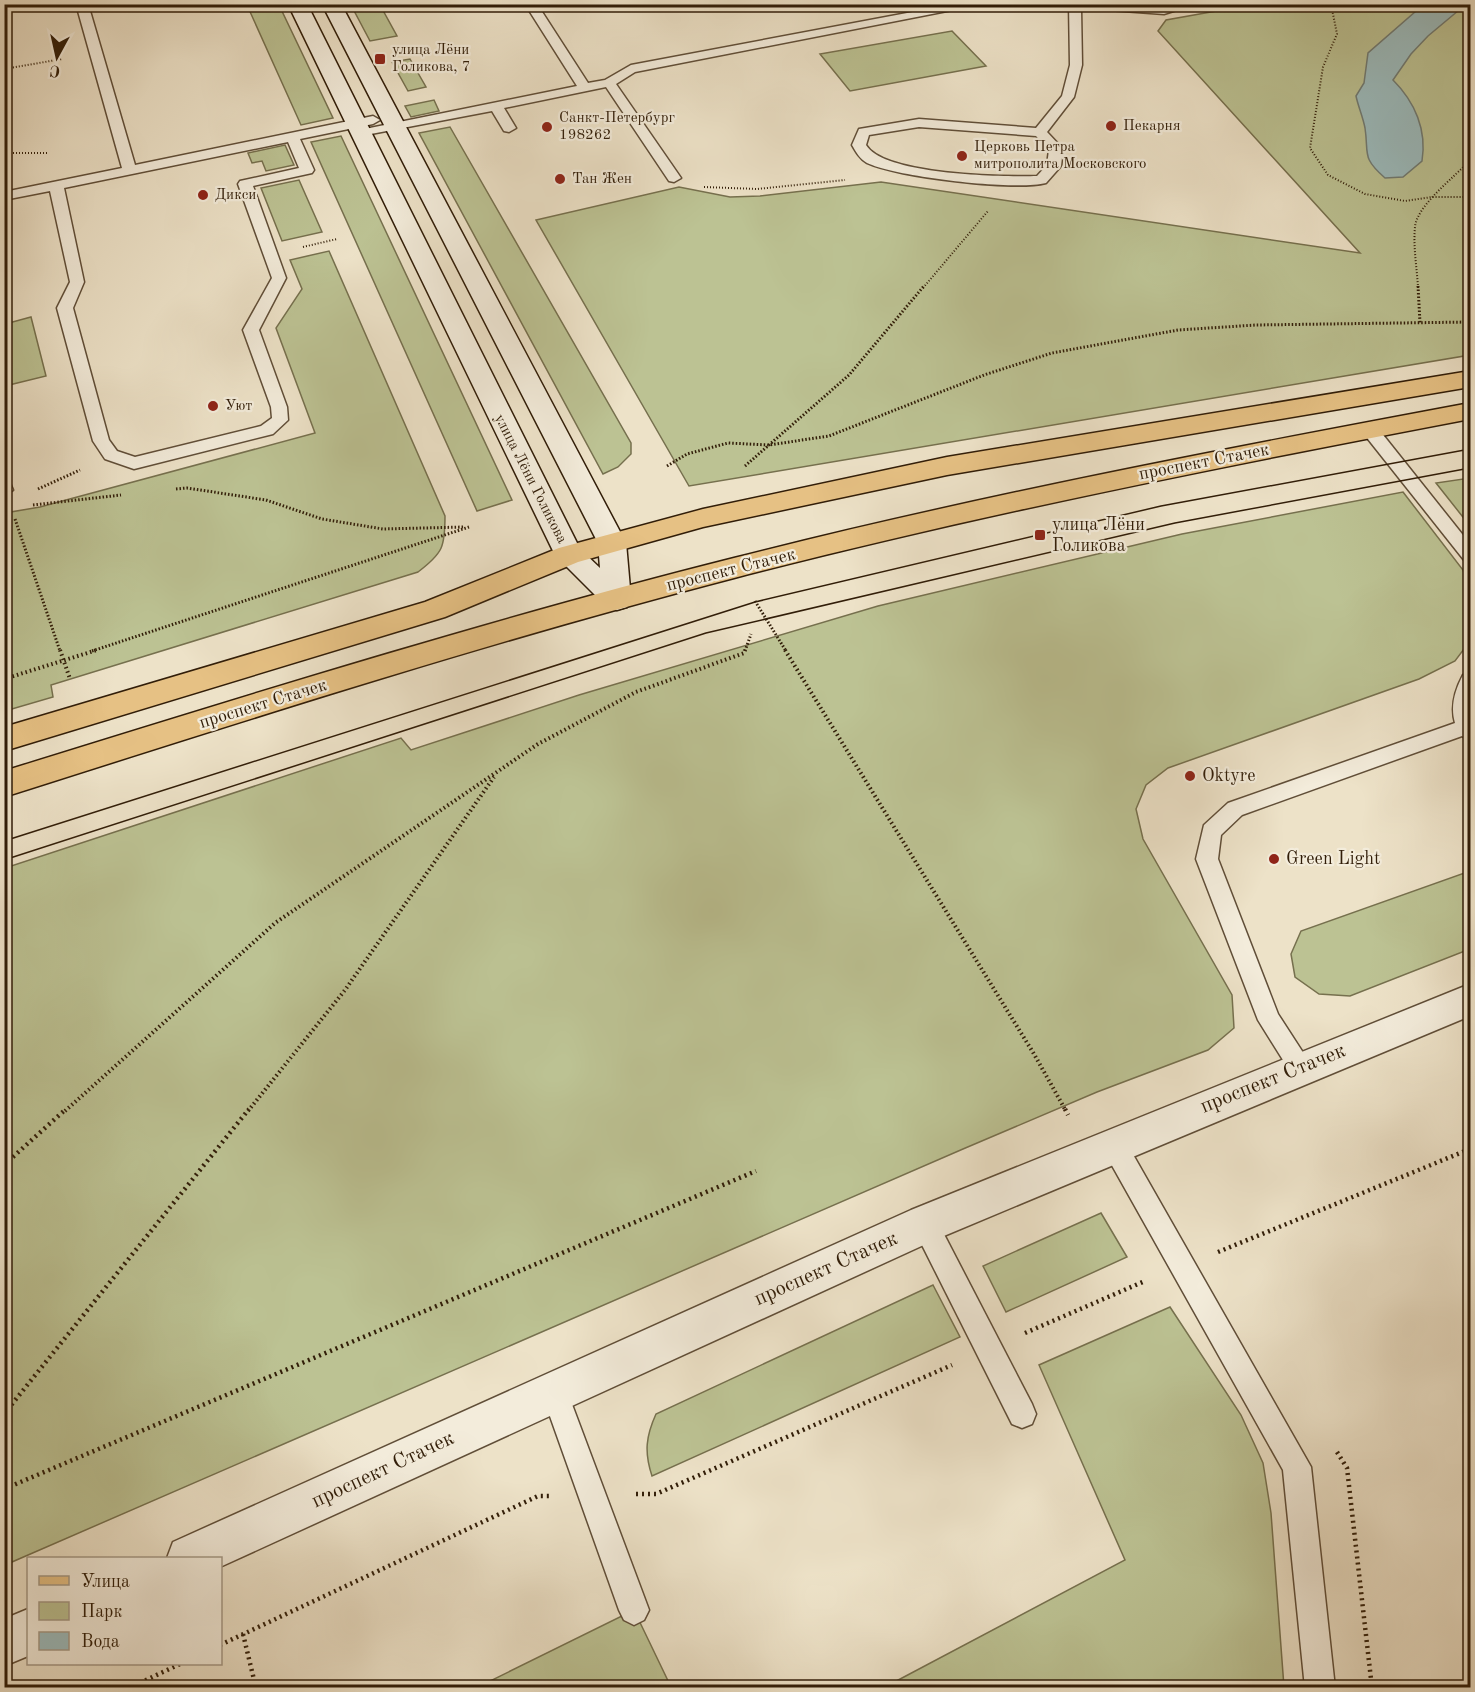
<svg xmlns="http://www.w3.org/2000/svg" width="1475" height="1692" font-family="'Old Standard TT',serif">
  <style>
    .green { fill: #bcc293; stroke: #76704e; stroke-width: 1.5 }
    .water { fill: #9cbcbe; stroke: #717c75; stroke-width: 1.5 }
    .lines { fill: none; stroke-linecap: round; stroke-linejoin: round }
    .lane-casing { stroke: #604e38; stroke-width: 3 }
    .street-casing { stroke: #604e38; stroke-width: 3 }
    .secondary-casing { stroke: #311d08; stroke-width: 3 }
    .primary-casing { stroke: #311d08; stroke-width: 3 }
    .path-far3 { stroke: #311d08; stroke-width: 2; stroke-dasharray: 1 2; stroke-linecap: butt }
    .path-far2 { stroke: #311d08; stroke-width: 3; stroke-dasharray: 1.5 2; stroke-linecap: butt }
    .path-far1 { stroke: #311d08; stroke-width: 4; stroke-dasharray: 1.5 3; stroke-linecap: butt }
    .path { stroke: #311d08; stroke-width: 4.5; stroke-dasharray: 2 4; stroke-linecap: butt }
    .lane { fill: #f3ecdb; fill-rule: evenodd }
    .street { fill: #f3ecdb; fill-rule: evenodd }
    .secondary { fill: #f3ecdb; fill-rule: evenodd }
    .primary { fill: #e6c184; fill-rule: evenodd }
    .tram { stroke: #311d08; stroke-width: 1.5 }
    .poi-dot { fill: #8f2418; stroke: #f3ecdb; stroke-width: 2 }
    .labels { text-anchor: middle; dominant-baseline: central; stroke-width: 4.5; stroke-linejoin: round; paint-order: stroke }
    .far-poi-label { font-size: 15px; fill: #311d08; stroke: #f3ecdb; text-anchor: start }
    .far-street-label { font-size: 15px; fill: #311d08; stroke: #f3ecdb }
    .street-label { font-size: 18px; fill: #311d08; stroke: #f3ecdb }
    .poi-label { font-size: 18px; fill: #311d08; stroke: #f3ecdb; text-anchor: start }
    .near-street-label { font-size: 21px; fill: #311d08; stroke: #f3ecdb }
  </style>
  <rect width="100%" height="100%" fill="#ede2c8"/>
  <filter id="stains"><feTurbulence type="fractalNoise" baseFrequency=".00333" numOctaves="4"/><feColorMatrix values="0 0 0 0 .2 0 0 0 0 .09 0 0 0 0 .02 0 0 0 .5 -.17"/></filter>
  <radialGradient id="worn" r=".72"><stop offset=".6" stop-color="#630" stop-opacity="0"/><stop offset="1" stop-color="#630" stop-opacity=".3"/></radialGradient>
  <g class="green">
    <path d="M247,5H279L333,118L301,125Z"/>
    <path d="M351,5H380L397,36L370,41Z"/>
    <path d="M1250,5H1470V355L689,486L536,220L679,187L730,197L760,196L881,182L1360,253L1158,31L1166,20Z"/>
    <path d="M952,31L986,66L850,91L820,54Z"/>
    <path d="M410,59L426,87L408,91L392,62Z"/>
    <path d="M434,100L439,111L411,117L405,106Z"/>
    <path d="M450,127L631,443V454L618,467L603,474L419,133Z"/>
    <path d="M341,136L512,500L477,511L311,142Z"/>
    <path d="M285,145L294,165L266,171L262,161L252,163L248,153Z"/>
    <path d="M299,180L322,232L282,241L261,188Z"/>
    <path d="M329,251L445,516C445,547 443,553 418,572L51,685L53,697L5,711V513L40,507L315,433L276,328L302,289L290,260Z"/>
    <path d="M31,317L46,376L5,386V324Z"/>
    <path d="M1470,478V526L1436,483Z"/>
    <path d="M1403,492L1463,570L1470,590V641L1455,661L1419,679L1168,768L1146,785L1136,809L1143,839L1232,995L1234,1028L1208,1050L1097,1092L963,1149L5,1565V868L401,738L411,750L579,695L878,606L1182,534Z"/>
    <path d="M1470,871V949L1350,996L1319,994L1295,977L1291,954L1301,931Z"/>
    <path d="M1101,1213L1127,1257L1006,1312L983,1266Z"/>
    <path d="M933,1285L960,1337L652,1476C644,1452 646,1436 656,1414Z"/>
    <path d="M1170,1307L1241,1415L1263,1463L1271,1513L1284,1687H885L1125,1560L1039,1365Z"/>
    <path d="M634,1610L671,1687L476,1688Z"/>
  </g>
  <path class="water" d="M1423,5H1465L1428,36L1411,54L1393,80C1415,102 1427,130 1422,161L1403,177L1385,178C1361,157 1369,154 1365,128C1363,117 1358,106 1356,96L1364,83L1368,53Z"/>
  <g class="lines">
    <defs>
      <g id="lane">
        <path d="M76,4H88L135,165L373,116L380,120L373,124L300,139L314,170L312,173L253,186L286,278L259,330L287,407L288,420L273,434L134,469L105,459L93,441L57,308L70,282L50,191L4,200V192L122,168ZM288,142L299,168L240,181L238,184L272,278L243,330L271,407L272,418L261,426L135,457L117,451L109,440L73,308L84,282L64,188Z"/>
        <path d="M525,4H537L588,83L605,80L631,65L955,4H983L635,72L616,84L681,178L674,182L669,181L606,87L504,108L516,128L509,132L504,131L492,111L355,137V131L360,130L577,86Z"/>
        <path d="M1069,4H1196L1164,14L1081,8L1082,65L1074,97L1047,132L1063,149L1061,166L1046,183C1014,191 897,177 867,163C860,159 856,152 852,145L859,129L919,119L1036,128L1062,96L1070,65ZM919,127L1036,136L1049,150L1047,165L1037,176C1002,177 884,175 866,145L869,135Z"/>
        <path d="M1370,425L1376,426L1470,544V562L1464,560L1364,434L1362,430Z"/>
        <path d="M4,481L10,483L13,490L4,496Z"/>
        <path d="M1470,673V741L1462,736L1242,815L1221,835L1218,859L1278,1014L1313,1068L1309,1076L1301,1079L1293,1076L1258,1020L1196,859L1204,825L1228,803L1455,723C1450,706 1455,690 1463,675Z"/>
        <path d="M1114,1133L1123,1137L1311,1467L1335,1688H1305L1283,1470L1105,1153L1102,1145L1105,1137Z"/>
        <path d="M925,1212L934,1215L1032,1404L1036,1414L1032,1424L1022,1428L1012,1424L916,1233L912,1224L916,1215Z"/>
        <path d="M554,1378L564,1381L567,1391L649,1610L644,1620L634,1625L624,1620L619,1610L541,1391L544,1381Z"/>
      </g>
      <g id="street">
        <path d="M1470,984V1016L939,1238L220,1567V1558H167L173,1542L911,1210Z"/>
        <path d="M28,1609V1656L4,1666V1619Z"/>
      </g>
      <path id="secondary" d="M288,4H307L580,549L600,568L598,543L322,4H341L626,543L631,600L627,607L617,610L607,607L555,555Z"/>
      <g id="primary">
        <path d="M1470,371V387L947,475L703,527L578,562L445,617L4,751V727L425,602L559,548L703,509L947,457Z"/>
        <path d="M1470,403V419C1223,466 977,515 734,578C488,642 246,720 4,797V771C246,696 488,620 734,558C977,496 1224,449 1470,403Z"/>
      </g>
    </defs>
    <use href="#lane" class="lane-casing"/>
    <use href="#street" class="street-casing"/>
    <use href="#secondary" class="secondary-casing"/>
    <use href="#primary" class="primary-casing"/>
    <g class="path-far3">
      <path d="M1331,4L1337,34L1323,67L1310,148L1328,175L1365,194L1405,201L1432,197H1470"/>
      <path d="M4,69L62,59"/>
      <path d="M4,153H49"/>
      <path d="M704,187L757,189L845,180"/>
      <path d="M303,247L337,239"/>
      <path d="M923,288L988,211"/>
      <path d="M1418,288C1417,268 1413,247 1415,227C1417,205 1455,177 1470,160"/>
    </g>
    <g class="path-far2">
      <path d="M1418,286L1420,323"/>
      <path d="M667,466L687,454L728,443L769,445L829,436L984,375L1052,353L1178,330L1256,325L1470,322"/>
      <path d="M745,466L849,375L924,286"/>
      <path d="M38,489L80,470"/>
      <path d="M176,489L187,488L266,500L322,519L383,529L464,527"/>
      <path d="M33,505L121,495"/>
      <path d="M15,519L60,651"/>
      <path d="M755,601L786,651"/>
      <path d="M92,651L469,527"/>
      <path d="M745,651L751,634"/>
    </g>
    <g class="path-far1">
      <path d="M60,650L70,679"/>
      <path d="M785,650L1034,1054L1066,1111"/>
      <path d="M4,679L97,650"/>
      <path d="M65,1111L275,923L538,744L636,692L744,653L745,650"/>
      <path d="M248,1111L345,990L494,777"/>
    </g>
    <g class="path">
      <path d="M1065,1109L1068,1115"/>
      <path d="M4,1165L66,1109"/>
      <path d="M1218,1252L1470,1149"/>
      <path d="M1025,1333L1145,1281"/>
      <path d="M4,1414L249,1109"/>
      <path d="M1337,1452L1347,1468L1372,1688"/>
      <path d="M4,1489L756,1171"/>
      <path d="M636,1494H656L952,1365"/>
      <path d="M243,1634L256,1688"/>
      <path d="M220,1645L538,1496H550"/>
      <path d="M129,1688L180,1664"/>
    </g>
    <use href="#lane" class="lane"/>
    <use href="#street" class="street"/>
    <use href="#secondary" class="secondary"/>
    <use href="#primary" class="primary"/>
    <g class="tram">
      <path d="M4,841L755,602L1161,506L1470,449"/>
      <path d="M4,860L706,633L1175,523L1470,468"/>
    </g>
  </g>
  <g class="poi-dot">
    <rect x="374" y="53" width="12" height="12" rx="3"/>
    <circle cx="1111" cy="126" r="6"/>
    <circle cx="547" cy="127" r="6"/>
    <circle cx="962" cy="156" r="6"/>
    <circle cx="560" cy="179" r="6"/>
    <circle cx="203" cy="195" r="6"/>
    <circle cx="213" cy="406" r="6"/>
    <rect x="1034" y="529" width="12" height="12" rx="3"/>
    <circle cx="1190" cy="776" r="6"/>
    <circle cx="1274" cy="859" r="6"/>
  </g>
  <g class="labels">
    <g class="far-poi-label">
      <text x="392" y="50">улица Лёни<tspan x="392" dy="17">Голикова, 7</tspan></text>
      <text x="559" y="118">Санкт-Петербург<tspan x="559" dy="17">198262</tspan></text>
      <text x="1123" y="126">Пекарня</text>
      <text x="974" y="147">Церковь Петра<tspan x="974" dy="17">митрополита Московского</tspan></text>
      <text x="572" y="179">Тан Жен</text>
      <text x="215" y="195">Дикси</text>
      <text x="225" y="406">Уют</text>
    </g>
    <g class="far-street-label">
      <text transform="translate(530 479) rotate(63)">улица Лёни Голикова</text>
    </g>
    <g class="street-label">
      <text transform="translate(1204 462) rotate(-11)">проспект Стачек</text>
      <text transform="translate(731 570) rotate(-14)">проспект Стачек</text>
      <text transform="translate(263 704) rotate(-17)">проспект Стачек</text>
    </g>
    <g class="poi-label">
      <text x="1052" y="525">улица Лёни<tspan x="1052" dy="21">Голикова</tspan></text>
      <text x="1202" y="776">Oktyre</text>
      <text x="1286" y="859">Green Light</text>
    </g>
    <g class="near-street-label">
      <text transform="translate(1273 1079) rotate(-22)">проспект Стачек</text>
      <text transform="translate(826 1269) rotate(-24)">проспект Стачек</text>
      <text transform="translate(383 1470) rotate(-25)">проспект Стачек</text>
    </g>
  </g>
  <rect width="1475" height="1692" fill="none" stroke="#ede2c8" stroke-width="24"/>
  <rect x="6" y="6" width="1463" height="1680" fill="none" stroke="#311d08" stroke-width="3"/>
  <rect x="12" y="12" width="1451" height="1668" fill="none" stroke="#311d08" stroke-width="1.5"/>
  <rect x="27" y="1557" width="195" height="108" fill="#f3ecdb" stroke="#a59987" stroke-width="1.5"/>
  <rect x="39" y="1576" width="30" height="9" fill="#e6c184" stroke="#a59987" stroke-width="1.5"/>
  <text x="81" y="1587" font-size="18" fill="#311d08">Улица</text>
  <rect x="39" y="1602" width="30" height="18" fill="#bcc293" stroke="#a59987" stroke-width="1.5"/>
  <text x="81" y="1617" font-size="18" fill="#311d08">Парк</text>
  <rect x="39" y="1632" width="30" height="18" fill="#9cbcbe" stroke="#a59987" stroke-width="1.5"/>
  <text x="81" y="1647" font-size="18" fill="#311d08">Вода</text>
  <g transform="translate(57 57) rotate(188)" stroke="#f3ecdb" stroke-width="4.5" paint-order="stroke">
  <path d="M0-4.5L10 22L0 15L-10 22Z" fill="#311d08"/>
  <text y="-9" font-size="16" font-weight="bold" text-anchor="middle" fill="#311d08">С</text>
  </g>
  <rect width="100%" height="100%" filter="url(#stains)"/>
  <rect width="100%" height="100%" fill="url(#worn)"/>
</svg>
